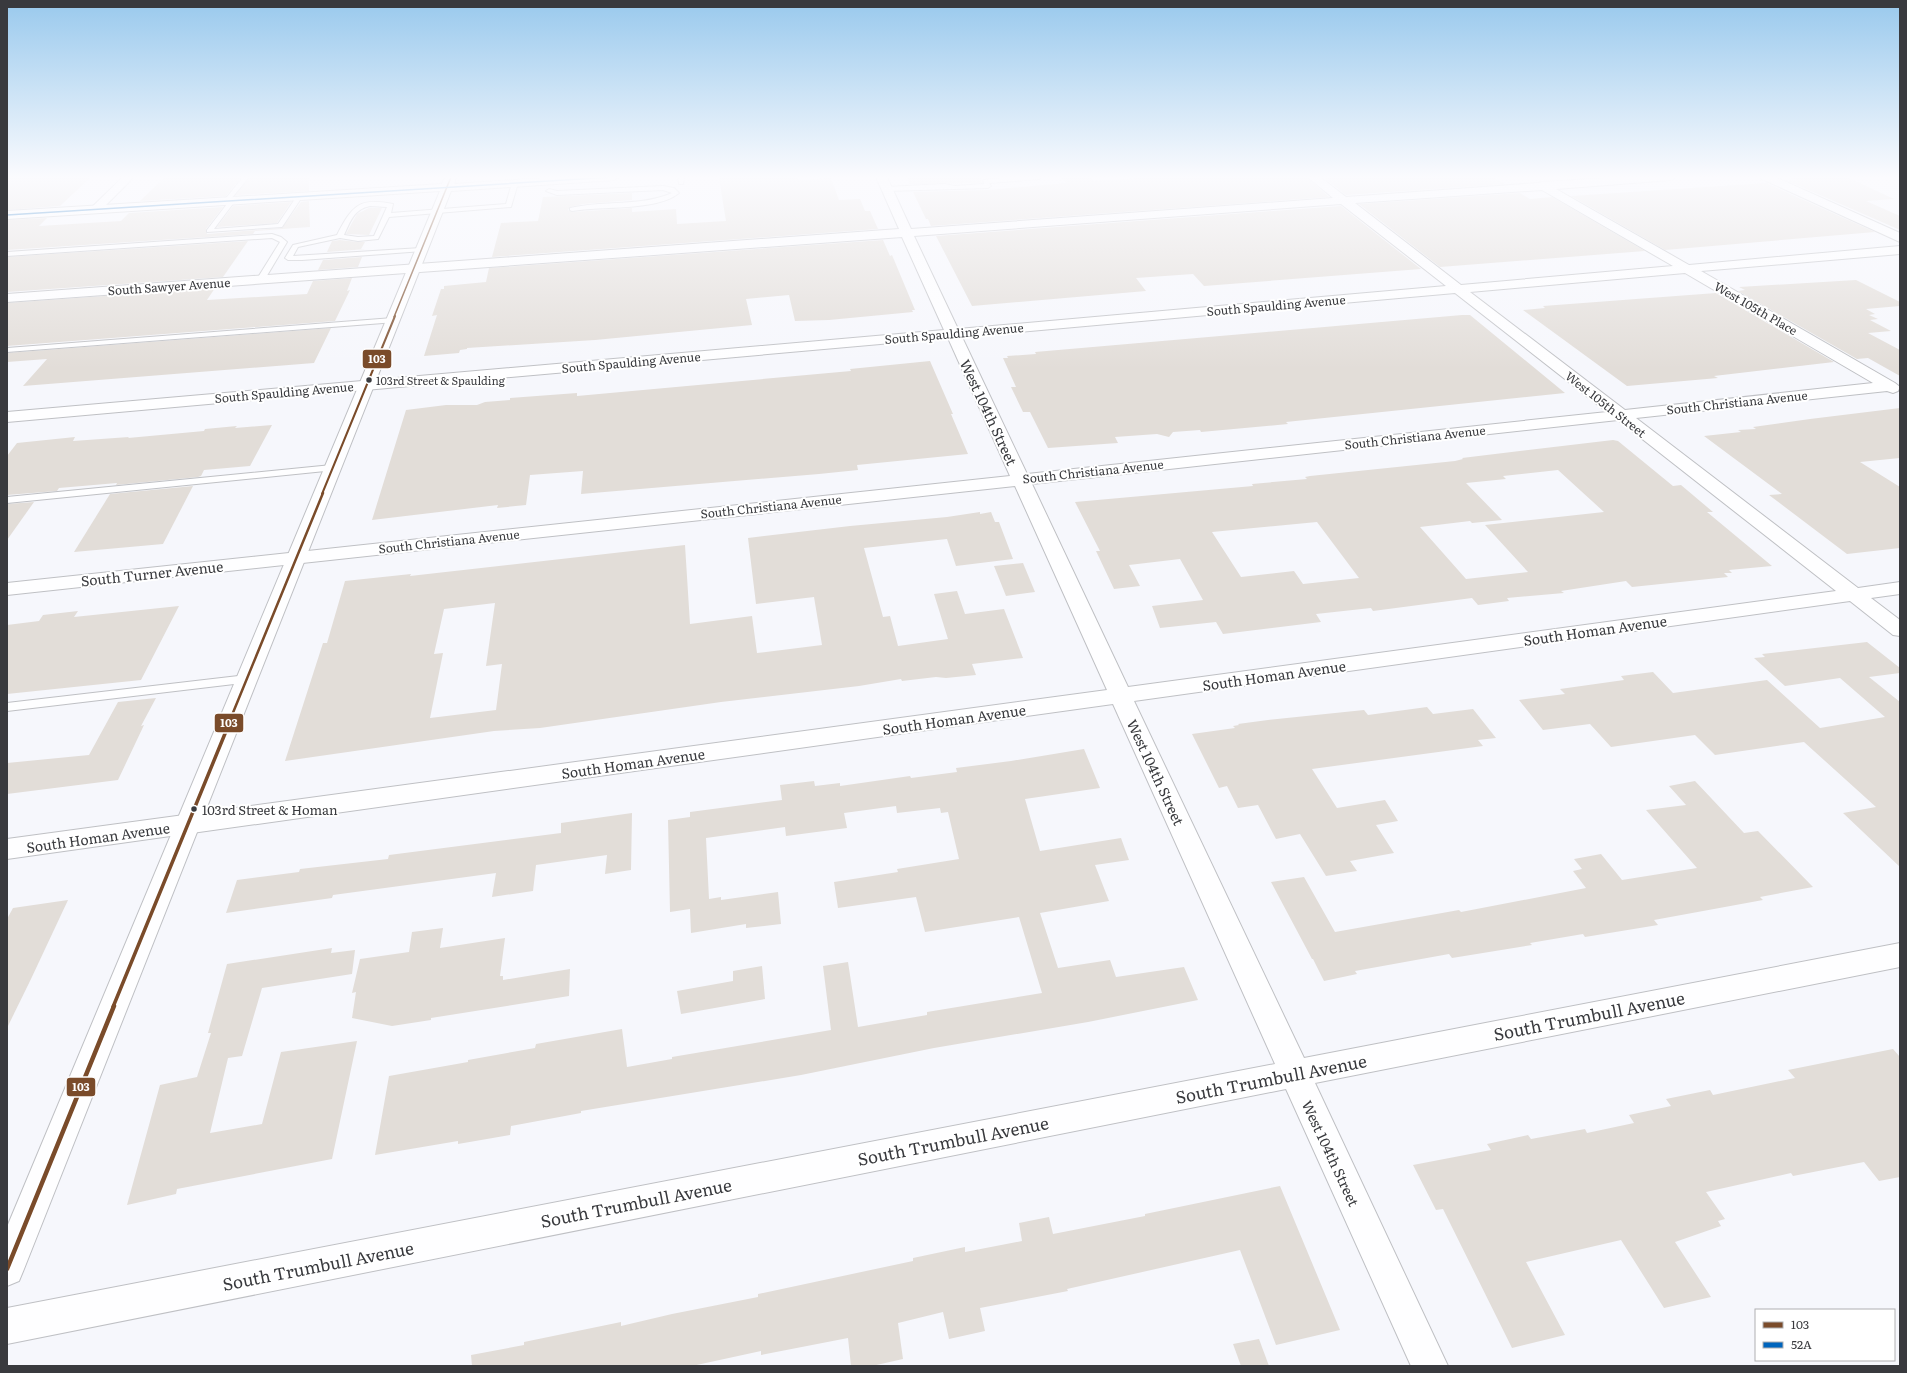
<svg xmlns="http://www.w3.org/2000/svg" width="1907" height="1373" font-family="Literata,serif">
  <style>
    .building { fill: #e2ddd8; fill-rule: evenodd }
    .lines { fill: none; stroke-linecap: round; stroke-linejoin: round }
    .lane-casing { stroke: #bfc0c4; stroke-width: 2 }
    .street-casing { stroke: #bfc0c4; stroke-width: 2 }
    .secondary-casing { stroke: #bfc0c4; stroke-width: 2 }
    .lane { fill: #fefeff; fill-rule: evenodd }
    .street { fill: #fefeff; fill-rule: evenodd }
    .secondary { fill: #fefeff; fill-rule: evenodd }
    .bus-1-far4-casing { stroke: #fff; stroke-width: 3 }
    .bus-1-far3-casing { stroke: #fff; stroke-width: 4 }
    .bus-1-far2-casing { stroke: #fff; stroke-width: 5 }
    .bus-1-far1-casing { stroke: #fff; stroke-width: 6 }
    .bus-1-casing { stroke: #fff; stroke-width: 8 }
    .bus-2-casing { stroke: #fff; stroke-width: 3 }
    .bus-1-far4 { stroke: #7a4b2a; stroke-width: 1.5 }
    .bus-1-far3 { stroke: #7a4b2a; stroke-width: 2 }
    .bus-1-far2 { stroke: #7a4b2a; stroke-width: 2.5 }
    .bus-1-far1 { stroke: #7a4b2a; stroke-width: 3.5 }
    .bus-1 { stroke: #7a4b2a; stroke-width: 4.5 }
    .bus-2 { stroke: #0065bd; stroke-width: 1.5 }
    .bus-dot { fill: #393a3e; stroke: #fff; stroke-width: 1.5 }
    .labels { text-anchor: middle; dominant-baseline: central; stroke-width: 4; stroke-linejoin: round; paint-order: stroke }
    .far-bus-label { font-size: 11px; fill: #393a3e; stroke: #fff; text-anchor: start }
    .far-street-label { font-size: 12px; fill: #393a3e; stroke: #fff }
    .bus-label { font-size: 13px; fill: #393a3e; stroke: #fff; text-anchor: start }
    .street-label { font-size: 14px; fill: #393a3e; stroke: #fff }
    .near-street-label { font-size: 17px; fill: #393a3e; stroke: #fff }
    .line-badge { stroke: #fff; stroke-width: 1.5 }
    .badge-label { font-size: 11px; text-anchor: middle; font-weight: bold; fill: #fff }
  </style>
  <rect width="100%" height="100%" fill="#f6f7fc"/>
  <g class="building">
    <path d="M7,177H91L60,206L7,210Z"/>
    <path d="M171,177H241L226,196L140,201L164,178Z"/>
    <path d="M250,177H309V191L236,195Z"/>
    <path d="M797,177L798,180L831,178L839,200L860,199L865,211H870L878,229L492,257L501,223L538,221L543,197L632,193V200L583,204L570,207L568,210L572,212L632,208V212L676,209L677,224L726,221L719,178Z"/>
    <path d="M906,177H980L982,183L910,184Z"/>
    <path d="M1061,177H1091L1094,181L1154,177H1307L1329,197L931,226L928,219H926L913,192L988,190L1066,183Z"/>
    <path d="M1323,177H1493L1505,184L1346,195Z"/>
    <path d="M1789,177H1847L1894,199L1866,201L1900,216V230L1788,181L1796,180Z"/>
    <path d="M1766,183L1875,232L1665,250L1571,196Z"/>
    <path d="M1520,193L1530,199L1552,197L1645,251L1440,267L1359,204Z"/>
    <path d="M309,201L310,227L255,231L253,234L7,250V220L47,218L39,226L121,221L129,213L223,207L206,229L207,234L282,228L301,202Z"/>
    <path d="M291,202L277,223L217,227L233,206Z"/>
    <path d="M1341,206L1421,269L1204,286L1193,274L1136,278L1146,291L972,306L936,236Z"/>
    <path d="M369,208H382L369,235L346,234L357,214Z"/>
    <path d="M340,240L358,242H365L361,249H366L327,252L332,241Z"/>
    <path d="M883,240L890,256L892,255L915,310H912L913,312L829,320L795,321L789,295L746,299L752,325L595,340L467,348V349L460,350L459,353L424,356L437,315L432,316L441,289H444V286L486,282L489,268Z"/>
    <path d="M248,241L223,277L7,292V257Z"/>
    <path d="M362,257L358,267L318,270L323,260Z"/>
    <path d="M352,278L347,291L350,290L335,321L7,346V303L215,288L207,300L307,294L313,281Z"/>
    <path d="M1856,280L1900,302V306L1866,309L1875,314L1869,315L1878,319L1870,320L1891,331L1868,333L1900,350V376L1868,358L1857,359L1738,291L1745,290L1739,287Z"/>
    <path d="M1716,293L1834,362L1714,376L1718,378L1627,386L1523,310L1545,308L1543,306Z"/>
    <path d="M1462,315H1470L1565,393L1286,422L1288,424L1201,432L1200,430L1173,432L1169,437L1157,434L1115,437L1118,443L1048,448L1030,412H1023L1011,387H1016L1003,358H1008L1007,356L1036,354L1035,352Z"/>
    <path d="M331,328L314,363L23,386L47,359L7,362V353Z"/>
    <path d="M930,361L953,414H951L968,454L857,465L858,470L819,474L581,494L583,471L530,475L526,505L497,508L498,505L372,520L406,410L446,405H477L485,402L510,400V398L577,393V396L851,371L850,369Z"/>
    <path d="M1900,408V458L1860,462L1900,487V548L1847,554L1769,495L1782,494L1704,436L1741,432L1738,430L1756,429L1753,427L1810,419Z"/>
    <path d="M272,425L250,466L204,470L201,476L198,477L116,485L117,483L59,488L57,491L7,495V456L17,443L75,437L73,441L129,437L128,438L204,431L205,429L237,426L235,428Z"/>
    <path d="M1613,440L1618,441L1673,486L1681,485L1713,512H1707L1772,566L1729,570L1732,573H1724L1728,577L1632,587L1626,581L1561,591L1564,593L1507,598L1509,601L1478,605L1472,598L1373,611L1371,608L1316,614L1321,622L1223,634L1216,622L1160,628L1152,606L1203,600L1180,559L1129,565L1140,586L1114,589L1096,551H1100L1075,502L1253,486L1252,484L1307,479L1305,477L1310,476L1455,461L1463,459L1462,458ZM1558,470L1604,512L1485,525L1528,572L1466,579L1420,527L1470,521L1472,523L1502,520L1466,483L1506,479L1503,476ZM1317,522L1359,578L1303,584L1294,571L1241,577L1212,532Z"/>
    <path d="M193,486L163,544L74,552L110,494Z"/>
    <path d="M34,502L7,540V504Z"/>
    <path d="M980,512V514L991,512L995,522H999L1013,559L956,566L947,539L864,548L883,617L890,616L898,646L948,639L934,594L957,591L965,614L1004,609L1023,658L972,664L976,675L946,678L936,677L902,681L901,679L859,686L721,702L540,728L494,731L285,761L323,643H327L345,581L411,574L410,576L685,545L690,624L752,616L757,653L822,645L814,597L756,604L748,538L850,526L947,517ZM495,603L486,666L502,664L496,710L430,718L443,653L434,654L444,609Z"/>
    <path d="M1023,563L1035,592L1006,596L994,566Z"/>
    <path d="M179,606L141,680L7,694V625L39,621L43,615L78,611L74,617Z"/>
    <path d="M1867,642L1900,668V673L1869,677L1900,702V867L1843,813L1876,807L1804,742L1715,755L1695,735L1611,747L1590,724L1543,730L1519,700L1565,694L1560,689L1624,680L1621,676L1653,672L1673,693L1767,680L1820,728L1885,717L1840,678L1785,686L1754,658L1765,657L1762,654Z"/>
    <path d="M156,698L141,726L144,725L118,780L7,794V763L89,755L118,702Z"/>
    <path d="M1427,707L1433,714L1473,709L1496,738L1478,740L1483,746L1312,769L1337,808L1385,800L1398,821L1376,825L1394,853L1350,861L1357,871L1326,876L1300,834L1276,839L1258,805L1238,808L1227,786L1219,788L1192,734L1235,728L1233,726L1239,725L1238,724L1268,720L1364,710L1368,715Z"/>
    <path d="M1084,749L1100,788L1025,799L1040,851L1121,838L1129,860L1095,865L1109,901L1040,913L1058,968L1110,960L1116,977L1184,967L1198,1000L1088,1022L934,1048L801,1075L581,1111V1113L511,1126L510,1135L458,1144V1141L375,1155L389,1076L468,1062V1060L535,1048L536,1044L622,1029L627,1067L672,1059V1057L831,1030L823,966L848,962L858,1027L927,1015V1012L1042,993L1019,917L925,932L916,897L838,908L834,882L898,872L897,869L959,859L948,812L941,813L940,808L897,813L896,806L844,813L847,828L786,836L785,827L706,838L709,899L721,897V900L778,892L781,924L746,928V924L691,933L690,909L670,912L668,820L690,817V812L782,800L780,785L814,781L815,786L840,783V786L910,776L911,778L957,772L956,768L1011,761Z"/>
    <path d="M1695,781L1744,833L1758,831L1813,887L1760,897L1763,900L1654,920L1658,925L1585,937L1583,934L1530,943L1532,945L1452,958L1449,954L1355,971L1357,974L1324,981L1313,959H1312L1271,882L1304,877L1335,932L1459,910L1461,912L1586,888L1573,871L1582,869L1574,859L1601,854L1622,880L1697,868L1646,810L1686,805L1669,786Z"/>
    <path d="M632,813L631,870L605,874L607,855L536,865L533,891L492,897L496,873L333,895L332,898L226,913L237,880L299,872L300,869L388,859L389,855L561,833V823Z"/>
    <path d="M68,900L31,979L7,1028V919L13,908Z"/>
    <path d="M443,928L440,948L505,938L500,976H503V980L570,969L569,996L431,1018V1020L392,1026L352,1018L356,992L352,993L360,959L409,952L412,932Z"/>
    <path d="M332,948L331,953L355,950L352,974L262,988L242,1056L228,1058L210,1133L262,1124L281,1052L357,1041L332,1159L177,1189L176,1194L127,1205L160,1085L197,1077L211,1033H208L227,964Z"/>
    <path d="M762,966L765,999L681,1014L677,991L733,981V971Z"/>
    <path d="M1893,1049L1900,1057V1177L1879,1181L1864,1162L1793,1176L1791,1173L1706,1192L1725,1219L1718,1221L1721,1226L1675,1242L1711,1297L1664,1308L1621,1240L1526,1262L1565,1335L1512,1348L1443,1209L1436,1210L1413,1165L1491,1150L1487,1144L1528,1135L1531,1139L1585,1129L1587,1133L1634,1123L1629,1115L1671,1106L1666,1099L1710,1090L1713,1095L1795,1078L1788,1070Z"/>
    <path d="M1280,1186L1340,1330L1276,1345L1240,1250L1067,1289L1068,1291L980,1308L985,1331L949,1339L943,1312L898,1323L903,1359L872,1366H851L848,1338L761,1355V1351L692,1366H472L471,1355L524,1345V1342L621,1322V1326L672,1314L758,1297V1294L913,1261V1258L965,1247V1252L1022,1241L1019,1223L1049,1217L1053,1234L1145,1216V1214Z"/>
    <path d="M1259,1339L1269,1366H1241L1233,1344Z"/>
  </g>
  <g class="lines">
    <defs>
      <g id="lane">
        <path d="M243,177H249L231,199L235,201L214,229L278,224L297,196L302,197L282,227L207,232V230L227,204L223,202Z"/>
        <path d="M678,177H684L683,184H679Z"/>
        <path d="M1013,177H1042L1039,179L989,183L991,186L988,188L887,191L884,189L887,187L944,184L955,186L984,184L983,180Z"/>
        <path d="M515,181L518,183L511,207L389,217L378,239L358,241L340,238L298,247L293,256L421,248L423,249V251L302,260H288L285,258L293,245L337,235C352,206 359,197 393,204L391,213L506,204L512,183ZM370,206L387,207L374,236L358,237L344,235C350,222 354,209 370,206Z"/>
        <path d="M663,186L674,188L679,193C658,211 600,206 572,211L570,210V208C604,200 640,207 672,193L663,190L557,195L546,191L549,189L557,191Z"/>
        <path d="M272,234L281,237L287,242L265,279L261,281L257,279L280,242L272,238L7,256V252Z"/>
        <path d="M393,318H396V322L7,352V348Z"/>
        <path d="M332,465L337,468L335,470L7,503V497Z"/>
        <path d="M247,675L251,676L253,679L251,682L7,711V703Z"/>
      </g>
      <g id="street">
        <path d="M123,177H134L99,212H91L89,210L91,208Z"/>
        <path d="M876,177H887L911,229L1333,198L1308,177H1320L1346,197L1538,183L1542,182L1624,177H1676L1671,180L1556,189L1689,265L1900,246V254L1701,271L1895,383L1900,387L1898,391L1893,393L1887,391L1636,418L1858,588L1900,582V594L1871,598L1900,620V636L1893,635L1850,601L1134,701L1304,1058L1900,943V967L1315,1083L1448,1366H1411L1286,1089L7,1344V1308L1275,1064L1113,704L7,859V839L1107,690L1015,486L7,595V583L1010,476L948,338L7,422V412L944,330L902,237L7,302V294L899,229ZM1542,190L1673,266L1461,285L1355,203ZM1341,204L1446,286L958,329L914,236ZM1685,273L1873,383L1625,410L1470,292ZM1455,293L1607,412L1027,474L962,337ZM1618,420L1836,591L1128,687L1032,484Z"/>
        <path d="M1761,177H1775L1900,233V242L1762,179Z"/>
      </g>
      <path id="secondary" d="M445,177H456L454,184L559,177H619L614,180L451,191L24,1269L19,1281L7,1286V1227L440,191L7,219V211L442,184Z"/>
    </defs>
    <use href="#lane" class="lane-casing"/>
    <use href="#street" class="street-casing"/>
    <use href="#secondary" class="secondary-casing"/>
    <use href="#lane" class="lane"/>
    <use href="#street" class="street"/>
    <use href="#secondary" class="secondary"/>
    <defs>
      <path id="bus-1-far4" d="M394,317L451,177"/>
      <path id="bus-1-far3" d="M322,494L395,316"/>
      <path id="bus-1-far2" d="M230,720L323,493"/>
      <path id="bus-1-far1" d="M113,1007L231,719"/>
      <path id="bus-1" d="M7,1269L114,1006"/>
      <path id="bus-2" d="M7,215L612,177"/>
    </defs>
    <use href="#bus-1-far4" class="bus-1-far4-casing"/>
    <use href="#bus-1-far3" class="bus-1-far3-casing"/>
    <use href="#bus-1-far2" class="bus-1-far2-casing"/>
    <use href="#bus-1-far1" class="bus-1-far1-casing"/>
    <use href="#bus-1" class="bus-1-casing"/>
    <use href="#bus-2" class="bus-2-casing"/>
    <use href="#bus-1-far4" class="bus-1-far4"/>
    <use href="#bus-1-far3" class="bus-1-far3"/>
    <use href="#bus-1-far2" class="bus-1-far2"/>
    <use href="#bus-1-far1" class="bus-1-far1"/>
    <use href="#bus-1" class="bus-1"/>
    <use href="#bus-2" class="bus-2"/>
  </g>
  <linearGradient id="sky" x2="0" y2="1"><stop stop-color="#99c9ed"/><stop offset="0.48" stop-color="#fbfbfe"/><stop offset="1" stop-color="#fbfbfe" stop-opacity="0"/></linearGradient>
  <rect width="1907" height="369" fill="url(#sky)"/>
  <g class="bus-dot">
    <circle cx="369" cy="380" r="3.5"/>
    <circle cx="194" cy="809" r="3.5"/>
  </g>
  <g class="labels">
    <g class="far-bus-label">
      <text x="376" y="380">103rd Street &amp; Spaulding</text>
    </g>
    <g class="far-street-label">
      <text transform="translate(169 286) rotate(-4)">South Sawyer Avenue</text>
      <text transform="translate(1276 305) rotate(-5)">South Spaulding Avenue</text>
      <text transform="translate(1756 308) rotate(30)">West 105th Place</text>
      <text transform="translate(954 333) rotate(-5)">South Spaulding Avenue</text>
      <text transform="translate(631 362) rotate(-5)">South Spaulding Avenue</text>
      <text transform="translate(284 392) rotate(-5)">South Spaulding Avenue</text>
      <text transform="translate(1737 402) rotate(-6)">South Christiana Avenue</text>
      <text transform="translate(1606 404) rotate(38)">West 105th Street</text>
      <text transform="translate(1415 437) rotate(-6)">South Christiana Avenue</text>
      <text transform="translate(1093 471) rotate(-6)">South Christiana Avenue</text>
      <text transform="translate(771 506) rotate(-6)">South Christiana Avenue</text>
      <text transform="translate(449 541) rotate(-6)">South Christiana Avenue</text>
    </g>
    <g class="bus-label">
      <text x="202" y="809">103rd Street &amp; Homan</text>
    </g>
    <g class="street-label">
      <text transform="translate(989 412) rotate(65)">West 104th Street</text>
      <text transform="translate(152 573) rotate(-6)">South Turner Avenue</text>
      <text transform="translate(1595 630) rotate(-8)">South Homan Avenue</text>
      <text transform="translate(1274 675) rotate(-8)">South Homan Avenue</text>
      <text transform="translate(954 719) rotate(-8)">South Homan Avenue</text>
      <text transform="translate(633 763) rotate(-8)">South Homan Avenue</text>
      <text transform="translate(1156 772) rotate(65)">West 104th Street</text>
      <text transform="translate(98 837) rotate(-8)">South Homan Avenue</text>
      <text transform="translate(1331 1153) rotate(65)">West 104th Street</text>
    </g>
    <g class="near-street-label">
      <text transform="translate(1589 1015) rotate(-11)">South Trumbull Avenue</text>
      <text transform="translate(1271 1078) rotate(-11)">South Trumbull Avenue</text>
      <text transform="translate(953 1140) rotate(-11)">South Trumbull Avenue</text>
      <text transform="translate(636 1202) rotate(-11)">South Trumbull Avenue</text>
      <text transform="translate(318 1265) rotate(-11)">South Trumbull Avenue</text>
    </g>
  </g>
  <g class="line-badge">
    <rect x="362" y="349" width="30" height="20" rx="4" fill="#7a4b2a"/>
    <rect x="214" y="713" width="30" height="20" rx="4" fill="#7a4b2a"/>
    <rect x="66" y="1077" width="30" height="20" rx="4" fill="#7a4b2a"/>
  </g>
  <g class="badge-label">
    <text x="377" y="363">103</text>
    <text x="229" y="727">103</text>
    <text x="81" y="1091">103</text>
  </g>
  <rect width="1907" height="1373" fill="none" stroke="#393a3e" stroke-width="16"/>
  <rect x="1755" y="1309" width="140" height="52" fill="#ffffff" stroke="#b0b0b2"/>
  <rect x="1763" y="1322" width="20" height="6" fill="#7a4b2a" stroke="#b0b0b2"/>
  <text x="1791" y="1329" font-size="12" fill="#393a3e">103</text>
  <rect x="1763" y="1342" width="20" height="6" fill="#0065bd" stroke="#b0b0b2"/>
  <text x="1791" y="1349" font-size="12" fill="#393a3e">52A</text>
</svg>
